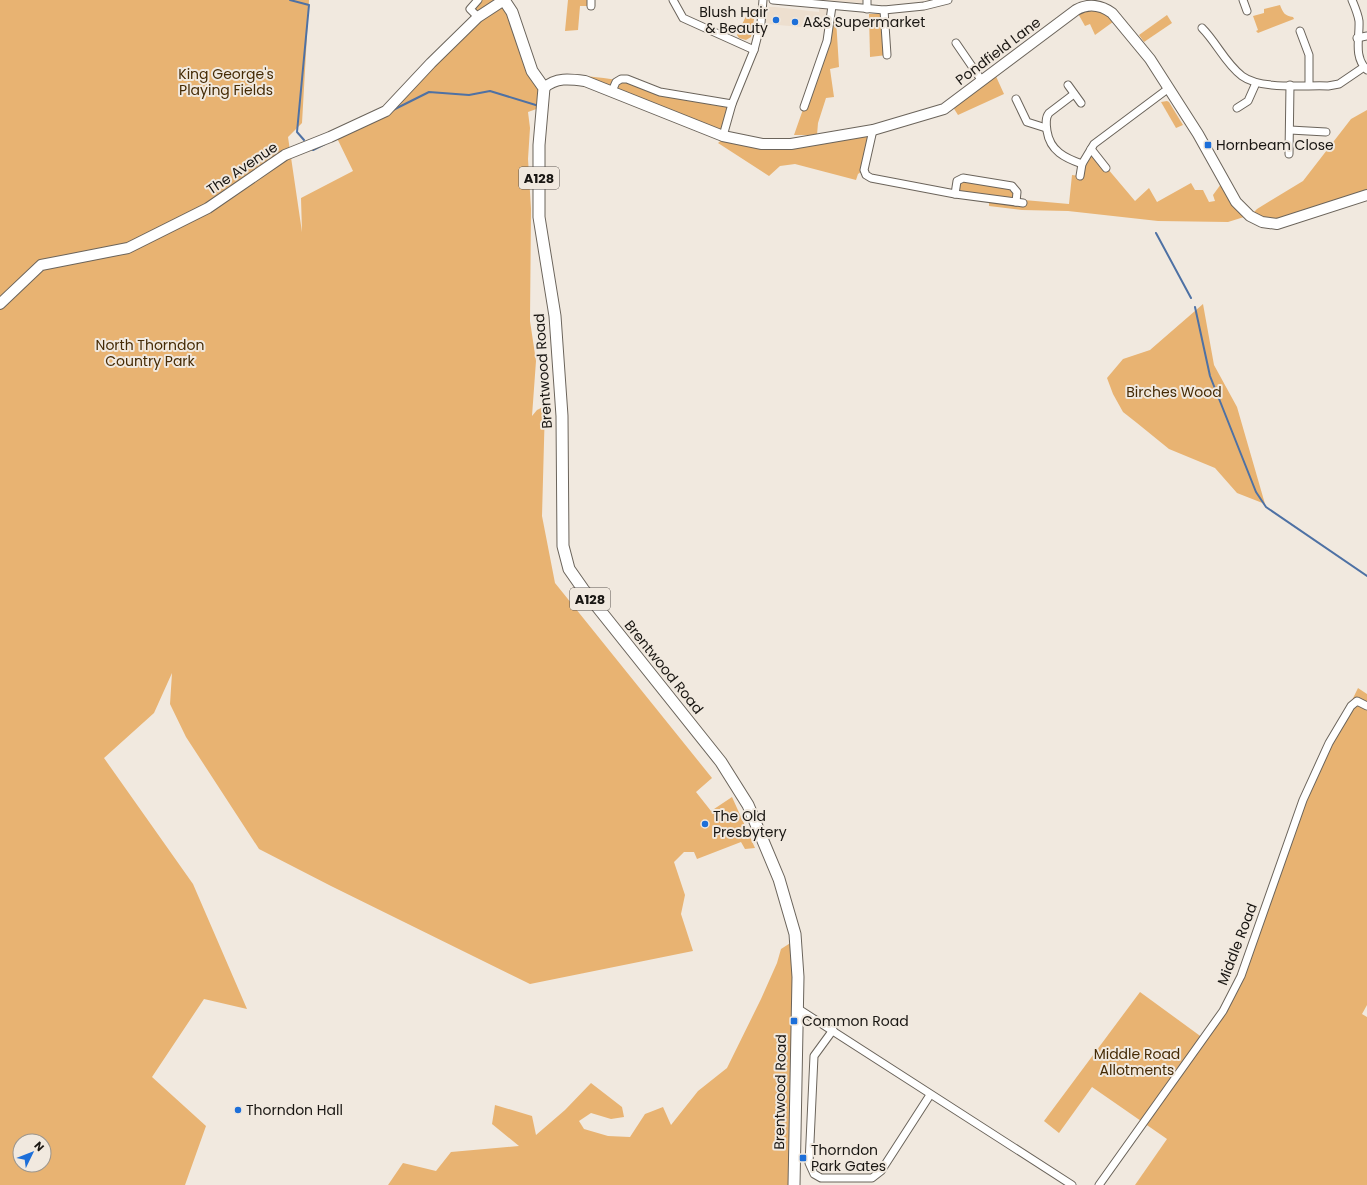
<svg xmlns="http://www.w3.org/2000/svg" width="1367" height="1185" font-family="Poppins,sans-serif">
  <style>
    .built { fill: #eddfcf }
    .green { fill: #e8b372; fill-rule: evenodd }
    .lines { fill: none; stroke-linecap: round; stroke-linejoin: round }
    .stream { stroke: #4e71a4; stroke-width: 2 }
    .street-casing { stroke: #6b645b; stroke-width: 9 }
    .secondary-casing { stroke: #6b645b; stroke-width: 12 }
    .primary-casing { stroke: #6b645b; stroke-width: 13 }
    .street { stroke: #fff; stroke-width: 7 }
    .secondary { stroke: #fff; stroke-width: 10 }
    .primary { stroke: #fff; stroke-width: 11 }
    .poi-dot { fill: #1d6fd9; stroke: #f1e9df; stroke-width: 1.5 }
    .labels { text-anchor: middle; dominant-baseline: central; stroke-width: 4; stroke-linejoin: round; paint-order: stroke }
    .shield { fill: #f1e9df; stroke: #5a5550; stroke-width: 1 }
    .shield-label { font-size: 13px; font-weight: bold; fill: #191612 }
    .poi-label { font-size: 14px; fill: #191612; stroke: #f1e9df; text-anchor: start }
    .street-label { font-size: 14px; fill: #191612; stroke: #f1e9df }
    .park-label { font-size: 14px; fill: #452b06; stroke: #f1e9df }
  </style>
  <rect width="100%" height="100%" fill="#f1e9df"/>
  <path class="built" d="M819,0H865L861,3L832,1L826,27L823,29L767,24L765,19V12L769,7H775L819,12Z"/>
  <g class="green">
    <path d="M0,0H309L302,123L288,137L302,232L301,198L353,171L335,134L392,104L478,17L470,9L478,0H505L537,78L542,107L528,112L530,128L528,159L531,209L530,321L536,361L532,416L537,410L545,406L542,516L555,583L712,778L696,792L711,811L732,797L755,848L745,849L741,842L697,859L694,852H684L674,862L685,895L681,914L693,951L530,984L331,886L259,849L186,737L170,704L172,673L154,713L104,758L193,884L247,1009L204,999L152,1077L206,1126L185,1185H0ZM20,1141H44V1165H20Z"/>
    <path d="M568,0H591V6H580L578,30L565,31Z"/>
    <path d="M1280,5C1283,13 1285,16 1293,17L1294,19L1258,33L1256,31L1258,30L1253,16L1264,13V9Z"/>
    <path d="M1086,6L1117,19L1095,35L1090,24L1085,26L1076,10Z"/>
    <path d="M753,12L755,13L751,37L746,40L739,38L737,35L747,14Z"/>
    <path d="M869,14H884L887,55L870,57Z"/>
    <path d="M1167,15L1172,23L1144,42L1139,35Z"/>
    <path d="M831,19H836L839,67L830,69L834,97L826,98L818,123L817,135H794L827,41Z"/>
    <path d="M994,72L1004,94L958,115L951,104Z"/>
    <path d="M585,76C635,80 683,94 732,104L723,136L585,81Z"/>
    <path d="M1167,101L1169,102L1183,125L1176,128L1161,102Z"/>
    <path d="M1367,110V195L1277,224L1250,216L1257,209L1303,181L1351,119Z"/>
    <path d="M873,130L864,170L858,174L856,180L795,164L780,166L769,176L718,143L725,137L762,144Z"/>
    <path d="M1091,149L1135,201L1149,188L1157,202L1191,183L1195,190H1203L1209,202L1215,201L1213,195L1221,184L1244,217L1228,222L1158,221L1068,211L1022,210L989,206V199L955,194L956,186L963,178L1012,186L1016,202L1024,200L1069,204L1072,175L1080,176Z"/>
    <path d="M1203,304L1214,365L1237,407L1265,504L1237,493L1215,468L1169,449L1137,423L1123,412L1113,394L1107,378L1123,359L1150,350Z"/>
    <path d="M1358,688L1367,694V1005L1362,1014L1367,1017V1185H1135L1167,1139L1092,1087L1059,1133L1044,1121L1140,992L1203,1038L1241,976L1311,784Z"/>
    <path d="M795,940L794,1185H388L403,1163L436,1171L451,1152L519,1146L492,1124L495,1105L532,1116L536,1135L565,1110L591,1083L622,1107L624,1117L611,1119L591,1113L579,1121L584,1129L608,1136L630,1137L645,1114L663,1107L671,1125L698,1091L727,1068L761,999L777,963L781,949Z"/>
  </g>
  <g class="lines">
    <g class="stream">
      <path d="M290,0L309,5L297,132L304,140"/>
      <path d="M393,110L429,92L469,95L490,91L539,106"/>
      <path d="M313,150L325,144"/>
      <path d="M1156,233L1191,298"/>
      <path d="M1195,307L1210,376L1256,492L1266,507L1367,576"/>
    </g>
    <defs>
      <g id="street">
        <path d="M478,0L470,9L478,17"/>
        <path d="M591,0V6"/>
        <path d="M673,0L683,18L754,50"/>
        <path d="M773,0L884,10L924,6L948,0"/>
        <path d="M1243,0L1247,11"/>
        <path d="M1352,0C1355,7 1358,14 1359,21C1360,37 1353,57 1367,70"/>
        <path d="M867,9V0"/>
        <path d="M884,10L887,55"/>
        <path d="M1202,28C1217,43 1225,63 1242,76C1261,90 1304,85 1328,86L1339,84L1364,67"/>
        <path d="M1300,31L1309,55V85"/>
        <path d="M1357,38L1367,36"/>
        <path d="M956,43L982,81"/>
        <path d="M1068,85L1081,103"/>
        <path d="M612,91L616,82L621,79H627L660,92L732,104"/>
        <path d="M1074,94L1049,113C1045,118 1046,125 1047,131C1050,151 1065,158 1082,164"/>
        <path d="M1016,99L1027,122L1046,128"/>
        <path d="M804,107L827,41L832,6"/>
        <path d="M1237,108L1248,101L1256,83"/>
        <path d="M873,130L864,170L866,175L871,178L955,194L1023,203"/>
        <path d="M1290,130L1326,132"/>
        <path d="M723,136L732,104L754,50L761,23L763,0"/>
        <path d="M1091,149L1106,168"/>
        <path d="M1289,154L1290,85"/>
        <path d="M1080,176L1082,164L1094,144L1169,88"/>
        <path d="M955,194L957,181L963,178L1012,186L1017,192L1016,202"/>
        <path d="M797,1008L1072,1185"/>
        <path d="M833,1030L814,1056L809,1163L814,1174L821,1178H872L881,1171L930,1095"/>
        <path d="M1099,1185L1223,1011L1241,976L1303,800L1329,743L1351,706L1357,701L1367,706"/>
      </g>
      <g id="secondary">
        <path d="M544,88C556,77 570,79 585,81L723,136L762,144H791L873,130L944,109L1076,10C1088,3 1101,5 1112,13L1150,59L1198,134L1236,202L1250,216L1262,222L1277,224L1367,195"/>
        <path d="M0,304L41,265L128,248L208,208L285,155L330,137L386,111L431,63L478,17L504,0"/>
      </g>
      <path id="primary" d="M504,0L512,12L532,71L544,88L539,145V217L555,316L562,416L563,546L569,569L583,589L721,762L748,805L779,879L795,934L798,977L794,1185"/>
    </defs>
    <use href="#street" class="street-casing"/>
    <use href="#secondary" class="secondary-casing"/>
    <use href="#primary" class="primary-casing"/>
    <use href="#street" class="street"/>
    <use href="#secondary" class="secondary"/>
    <use href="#primary" class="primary"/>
  </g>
  <g class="poi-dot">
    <circle cx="776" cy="20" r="4"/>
    <circle cx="795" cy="22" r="4"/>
    <rect x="1204" y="141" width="8" height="8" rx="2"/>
    <circle cx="705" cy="824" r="4"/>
    <rect x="790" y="1017" width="8" height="8" rx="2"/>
    <circle cx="238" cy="1110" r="4"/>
    <rect x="799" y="1154" width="8" height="8" rx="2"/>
  </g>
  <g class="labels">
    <g class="shield">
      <rect x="519" y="167" width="40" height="22" rx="3"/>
      <rect x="570" y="588" width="40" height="22" rx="3"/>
    </g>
    <g class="shield-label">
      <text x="539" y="178">A128</text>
      <text x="590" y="599">A128</text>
    </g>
    <g class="poi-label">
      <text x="768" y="12" text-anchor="end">Blush Hair<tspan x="768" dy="16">&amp; Beauty</tspan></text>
      <text x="803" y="22">A&amp;S Supermarket</text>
      <text x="1216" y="145">Hornbeam Close</text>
      <text x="713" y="816">The Old<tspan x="713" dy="16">Presbytery</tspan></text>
      <text x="802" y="1021">Common Road</text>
      <text x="246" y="1110">Thorndon Hall</text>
      <text x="811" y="1150">Thorndon<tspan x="811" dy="16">Park Gates</tspan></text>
    </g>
    <g class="street-label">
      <text transform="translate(998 51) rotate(-37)">Pondfield Lane</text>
      <text transform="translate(242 168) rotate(-34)">The Avenue</text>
      <text transform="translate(543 371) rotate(-94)">Brentwood Road</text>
      <text transform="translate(664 667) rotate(51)">Brentwood Road</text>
      <text transform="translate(1237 944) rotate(-69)">Middle Road</text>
      <text transform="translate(780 1092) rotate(-89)">Brentwood Road</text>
    </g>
    <g class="park-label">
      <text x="226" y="74">King George's<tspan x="226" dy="16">Playing Fields</tspan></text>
      <text x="150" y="345">North Thorndon<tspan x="150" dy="16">Country Park</tspan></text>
      <text x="1174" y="392">Birches Wood</text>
      <text x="1137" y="1054">Middle Road<tspan x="1137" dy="16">Allotments</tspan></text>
    </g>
  </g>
  <g transform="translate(32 1153) rotate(47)"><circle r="19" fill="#f1e9df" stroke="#9b958d"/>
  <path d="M0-3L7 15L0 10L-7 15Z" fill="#1d6fd9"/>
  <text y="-6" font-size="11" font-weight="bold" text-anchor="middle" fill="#191612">N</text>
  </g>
</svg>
